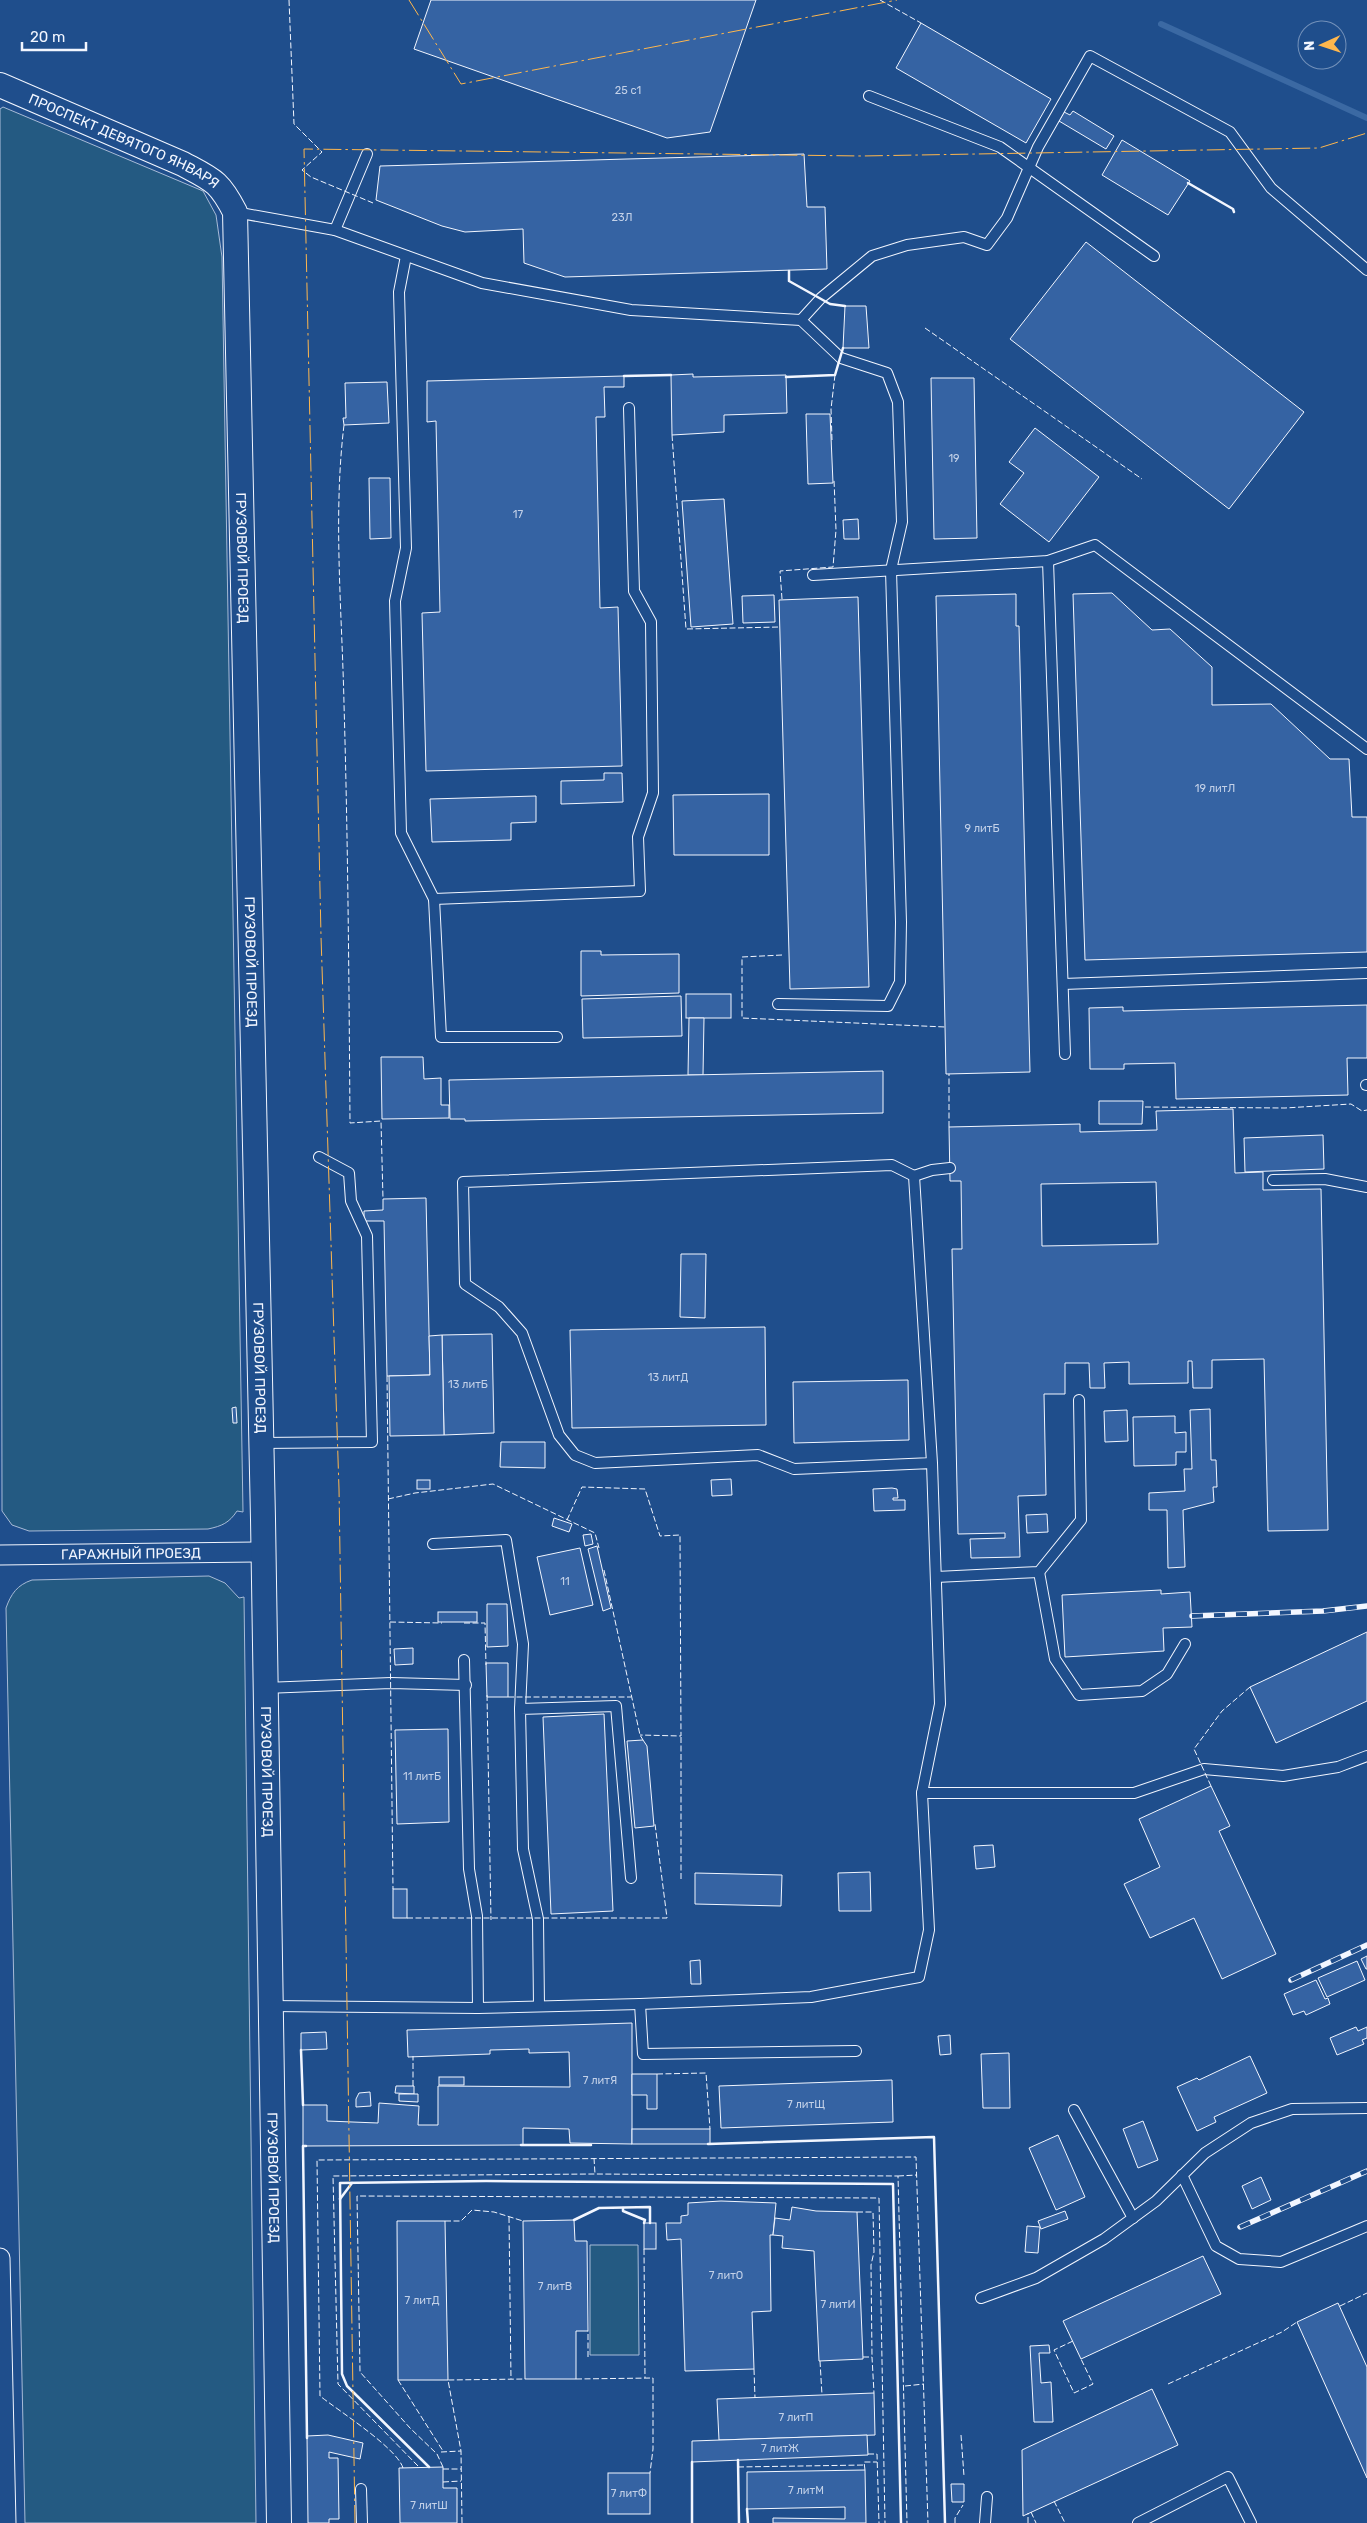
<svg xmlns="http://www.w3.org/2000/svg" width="1367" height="2523" font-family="Rubik,sans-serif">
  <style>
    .grass { fill: #245a82; stroke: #a8bbd7 }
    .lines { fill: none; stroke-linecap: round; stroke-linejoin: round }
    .stream { stroke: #3b69a3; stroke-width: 6 }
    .building { fill: #3563a3; stroke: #f2f6ff; fill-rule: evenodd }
    .service-casing { stroke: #f2f6ff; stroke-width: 12 }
    .minor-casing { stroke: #f2f6ff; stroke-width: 21 }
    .tertiary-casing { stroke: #f2f6ff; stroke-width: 26 }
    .service { stroke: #1f4e8c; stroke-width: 10 }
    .minor { stroke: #1f4e8c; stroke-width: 19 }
    .tertiary { stroke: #1f4e8c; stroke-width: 24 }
    .rail-casing { stroke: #f2f6ff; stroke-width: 5.5 }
    .rail { stroke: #1f4e8c; stroke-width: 4; stroke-dasharray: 11; stroke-linecap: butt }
    .fence { stroke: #f2f6ff; stroke-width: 1; stroke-dasharray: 6 2.5; stroke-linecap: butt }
    .wall { stroke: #f2f6ff; stroke-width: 2.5 }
    .power { stroke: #ffb74d; stroke-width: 1; stroke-dasharray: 18 4 2.5 4; stroke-linecap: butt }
    .labels { text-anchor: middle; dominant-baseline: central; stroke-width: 4; stroke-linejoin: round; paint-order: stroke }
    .number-label { font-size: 11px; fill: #c3d1e8 }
    .street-label { font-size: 14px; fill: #f2f6ff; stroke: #1f4e8c }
  </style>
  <rect width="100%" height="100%" fill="#1f4e8c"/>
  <g class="grass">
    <path d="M3,107L203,191L216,215L222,257L243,1512L237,1511C229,1523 222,1526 208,1529L29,1531L12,1525L2,1511L0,109Z"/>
    <path d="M209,1576L225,1583L239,1598L244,1597L256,2523H25L6,1608C11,1594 17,1585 32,1580Z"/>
    <path d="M590,2245H638L639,2355H590Z"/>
  </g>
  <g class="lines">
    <path class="stream" d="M1161,24L1367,118"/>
  </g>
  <g class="building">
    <path d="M431,0H756L710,132L667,138L414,49Z"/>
    <path d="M921,23L1051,99L1026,143L896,68Z"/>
    <path d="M1073,111L1114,136L1106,149L1059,121L1064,112L1070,115Z"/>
    <path d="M1122,140L1190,181L1168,215L1102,175Z"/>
    <path d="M804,154L807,207H825L827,269L565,277L524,263L523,229L465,232L442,226L376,200L380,166Z"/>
    <path d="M1086,242L1304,412L1229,509L1010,339Z"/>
    <path d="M845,306H866L869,348H843Z"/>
    <path d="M693,374V377L786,375L787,413L724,415V432L672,435L671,375Z"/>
    <path d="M624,376V387H604L605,417H596L600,608L618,607L622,766L426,771L422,613L440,612L436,421L427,422V381Z"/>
    <path d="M931,378H974L977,538L934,539Z"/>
    <path d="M387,382L389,423L344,425L343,418H346L345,383Z"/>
    <path d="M806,414H830L833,483L808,484Z"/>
    <path d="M1035,428L1099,477L1049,542L1000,504L1024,473L1009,462Z"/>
    <path d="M369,478H390L391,538L370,539Z"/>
    <path d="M724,499L733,624L691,627L682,501Z"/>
    <path d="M858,519L859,539H844L843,520Z"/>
    <path d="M1112,593L1152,630L1170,629L1212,667V705L1271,704L1330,759H1349L1352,817H1367V952L1085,960L1073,594Z"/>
    <path d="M1016,594V626H1019L1030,1072L946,1074L936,596Z"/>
    <path d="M774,595L775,622L743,623L742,596Z"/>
    <path d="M858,597L869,987L790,989L779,600Z"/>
    <path d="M604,773H622L623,802L561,804V781L604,780Z"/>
    <path d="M769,794V855H674L673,795Z"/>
    <path d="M536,796V822L511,823V840L432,842L430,799Z"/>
    <path d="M581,951H601V955L679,954V993L581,996Z"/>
    <rect x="686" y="994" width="45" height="24"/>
    <path d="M681,996L682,1036L583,1038L582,999Z"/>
    <path d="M1367,1005V1058H1347L1348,1095L1176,1099L1175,1063L1124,1064V1069H1090L1089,1008L1123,1007V1011Z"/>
    <path d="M689,1018H704L703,1075H688Z"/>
    <path d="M381,1057H423L424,1079L441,1078V1105H449V1118L382,1119Z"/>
    <path d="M883,1071V1113L465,1121V1119H450L449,1080Z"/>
    <path d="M1099,1101H1143L1142,1124H1099Z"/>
    <path d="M1233,1109L1235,1173L1263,1172V1190L1321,1189L1328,1530L1268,1531L1264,1359L1212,1360V1388H1193L1192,1361H1188V1383L1129,1384V1362L1104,1363L1105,1388H1090L1089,1363H1065V1394H1044L1046,1495L1018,1496L1020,1557L971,1558L970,1539L1005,1538V1533L958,1534L952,1249H962L961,1181H950L949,1127L1080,1124V1132L1157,1130L1156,1111ZM1156,1182L1158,1244L1042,1246L1041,1184Z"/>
    <path d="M1323,1135L1324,1169L1245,1172L1244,1138Z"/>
    <path d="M426,1198L430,1375L387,1376L384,1221H364V1211L383,1210V1199Z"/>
    <path d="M681,1254H706L705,1318L680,1317Z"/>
    <path d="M765,1327L766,1425L572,1428L570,1330Z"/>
    <path d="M492,1334L494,1433L444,1435L442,1335Z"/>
    <path d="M442,1335L444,1435L390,1436L389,1376L430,1375L429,1336Z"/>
    <path d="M908,1380L909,1440L794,1443L793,1382Z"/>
    <path d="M236,1407L237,1423H233L232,1408Z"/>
    <path d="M1210,1409L1211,1460H1216L1217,1487H1213L1214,1502L1183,1510L1185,1567L1168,1568L1167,1510H1149V1493L1185,1491L1184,1469H1192L1190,1410Z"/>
    <path d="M1127,1410L1128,1441L1105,1442L1104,1411Z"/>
    <path d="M1175,1416V1433L1186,1432V1452H1176V1465L1134,1466L1133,1417Z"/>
    <path d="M501,1442H545V1468L500,1467Z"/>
    <path d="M731,1479L732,1495L712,1496L711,1480Z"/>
    <rect x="417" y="1480" width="13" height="9"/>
    <path d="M892,1488L897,1489L898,1498H893V1500H905V1510L874,1511L873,1489Z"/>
    <path d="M1047,1514L1048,1532L1027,1533L1026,1515Z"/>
    <path d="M554,1518L572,1524L569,1532L552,1526Z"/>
    <path d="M591,1534L593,1544L585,1546L583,1535Z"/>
    <path d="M597,1546L611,1608L603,1611L588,1549Z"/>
    <path d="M580,1548L593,1605L550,1615L537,1557Z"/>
    <path d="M1161,1590V1594L1190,1592L1192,1627L1163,1628L1164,1651L1065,1657L1062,1595Z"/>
    <path d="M487,1604H507L508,1646L487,1647Z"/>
    <rect x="438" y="1612" width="39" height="10"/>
    <path d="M1367,1632V1701L1276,1743L1250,1687Z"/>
    <path d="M413,1648V1664L395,1665L394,1649Z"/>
    <path d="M486,1663H508V1697H487Z"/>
    <path d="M604,1714L613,1911L551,1914L543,1717Z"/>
    <path d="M448,1729L449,1822L397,1824L395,1730Z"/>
    <path d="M643,1740L647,1746L654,1826L635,1828L627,1741Z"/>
    <path d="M1211,1786L1230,1826L1219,1831L1276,1954L1222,1979L1194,1918L1150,1938L1124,1884L1160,1867L1139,1819Z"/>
    <path d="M993,1845L995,1867L976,1869L974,1846Z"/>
    <path d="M870,1872L871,1911H839L838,1873Z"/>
    <path d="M695,1873L782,1875L781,1906L695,1904Z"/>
    <rect x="393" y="1889" width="14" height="29"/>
    <path d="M1367,1956V1969H1366L1361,1959Z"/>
    <path d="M700,1960L701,1984H691L690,1961Z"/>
    <path d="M1357,1961L1365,1980L1327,1997L1318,1978Z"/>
    <path d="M1316,1980L1325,1999L1328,1998L1330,2004L1306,2015L1304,2011L1293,2015L1284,1994Z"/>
    <path d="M632,2023V2144L570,2143L569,2129L523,2128V2145L303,2146V2105H327V2121L378,2123L379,2103L419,2106L418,2125H438V2086L570,2087L569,2052L529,2053V2049L490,2050V2054L408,2057L407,2030Z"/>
    <path d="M1356,2027L1358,2031L1367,2027V2038L1362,2040L1364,2044L1337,2055L1330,2038Z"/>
    <path d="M326,2032L327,2049L301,2050V2033Z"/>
    <path d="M950,2035L951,2054L940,2055L938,2036Z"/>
    <path d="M1009,2053L1010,2108H983L981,2054Z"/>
    <path d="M1250,2056L1267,2093L1214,2117L1216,2122L1197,2131L1177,2087L1197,2078L1199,2080Z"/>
    <path d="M632,2074H657V2109H647V2095H632Z"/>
    <rect x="439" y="2077" width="25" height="8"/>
    <path d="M892,2080L893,2122L721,2128L719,2086Z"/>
    <path d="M396,2086H414V2094L395,2093Z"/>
    <path d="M370,2092L371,2106L356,2107V2099L359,2093Z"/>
    <path d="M399,2094H418V2102L399,2101Z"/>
    <path d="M1143,2121L1158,2160L1138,2168L1123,2129Z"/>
    <rect x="632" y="2129" width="78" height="15"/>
    <path d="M1058,2135L1085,2197L1056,2210L1029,2148Z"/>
    <path d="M1261,2177L1271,2200L1252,2209L1242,2186Z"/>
    <path d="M721,2201L776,2203L773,2235H770L771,2311L752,2312L754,2369L685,2371L681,2239L667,2240L666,2223H681V2216L688,2215V2203Z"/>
    <path d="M792,2207L816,2211L857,2212L863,2359L819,2361L814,2251L782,2248L783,2236L773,2235L775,2218L790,2220Z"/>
    <path d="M1065,2211L1068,2219L1041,2229L1038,2221Z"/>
    <path d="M574,2220L575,2241H587L588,2331H576V2379H525L523,2221Z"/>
    <path d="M397,2221H445L448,2380H398Z"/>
    <rect x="644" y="2223" width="12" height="26"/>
    <path d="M1027,2226L1040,2227L1038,2253L1025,2252Z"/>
    <path d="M1203,2256L1221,2294L1081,2359L1063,2321Z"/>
    <path d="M1338,2303L1367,2367V2478L1297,2322Z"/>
    <path d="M1049,2345L1050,2353H1039L1041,2383L1051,2382L1053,2422H1034L1030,2346Z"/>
    <path d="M1152,2389L1178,2445L1023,2516L1022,2450Z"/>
    <path d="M874,2393L875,2435L719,2440L717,2399Z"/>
    <path d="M328,2435L363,2443L360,2459L329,2452V2458H338L339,2519H329V2523H308L307,2436Z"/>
    <path d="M867,2435L868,2455L692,2462V2441Z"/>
    <path d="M443,2467V2488H457V2523H400L399,2468Z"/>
    <path d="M865,2470L866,2523H773V2518L845,2519V2507L747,2509V2472Z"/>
    <rect x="608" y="2473" width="42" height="41"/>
    <path d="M951,2484H964V2502H952Z"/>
  </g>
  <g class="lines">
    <defs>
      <g id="service">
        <path d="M869,96L1000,147L1154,256"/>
        <path d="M235,212L335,230L482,283L631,310L801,320L841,358L887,373L898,402L902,522L891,570L901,922L900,982L888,1006L778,1004"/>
        <path d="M335,230L367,154"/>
        <path d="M406,256L399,292L406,548L395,601L401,833L434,899L441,1037H557"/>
        <path d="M801,320L821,298L872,256L907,245L964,237L987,245L1007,218L1038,147L1090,56L1230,132L1271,188L1367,270"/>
        <path d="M1048,561L1065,1054"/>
        <path d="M813,575L1048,561L1095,545L1367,749"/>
        <path d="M434,899L640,891L638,837L653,793L651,622L634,591L629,408"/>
        <path d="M1063,984L1367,973"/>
        <path d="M1366,1085H1367"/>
        <path d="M914,1176L932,1170L950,1168"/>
        <path d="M1273,1180L1325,1179L1367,1187"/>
        <path d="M260,1443L372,1442L367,1236L351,1201L349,1173L319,1157"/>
        <path d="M433,1544L506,1540L523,1644L520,1709"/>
        <path d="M1039,1572L1055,1659L1079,1695L1142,1691L1167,1674L1185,1644"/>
        <path d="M936,1577L1039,1572L1081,1520L1079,1400"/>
        <path d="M464,1660L469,1869L477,1916L478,2008"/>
        <path d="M265,1688L391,1683L466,1685"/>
        <path d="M922,1793H1134L1204,1769L1283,1776L1338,1767L1367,1756"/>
        <path d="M640,2004L643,2054L856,2051"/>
        <path d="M270,2006L478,2008L640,2004L811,1997L919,1977L929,1930L922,1793L940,1704L932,1463L914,1176L892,1165L463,1182L465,1284L499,1307L522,1333L559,1435L575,1455L595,1463L758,1455L794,1469L932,1463"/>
        <path d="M539,2006L538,1919L523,1849L520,1709L616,1706L631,1878"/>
        <path d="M1074,2110L1133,2218"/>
        <path d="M1182,2175L1216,2246L1239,2259L1281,2262L1367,2226"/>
        <path d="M981,2298L1036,2278L1104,2239L1156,2201L1205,2153L1251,2123L1292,2109L1367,2108"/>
        <path d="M361,2489L362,2523"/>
        <path d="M985,2523L987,2497"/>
        <path d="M1138,2523L1228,2477L1251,2523"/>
      </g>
      <g id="minor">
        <path id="s1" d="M0,1555L263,1552"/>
        <path d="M0,2258L6,2523"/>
      </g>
      <g id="tertiary">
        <path id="s2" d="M0,85L183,164C213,180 219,181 235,212L263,1519L279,2523"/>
      </g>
    </defs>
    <use href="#service" class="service-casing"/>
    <use href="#minor" class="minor-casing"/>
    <use href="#tertiary" class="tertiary-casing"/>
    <use href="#service" class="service"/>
    <use href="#minor" class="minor"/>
    <use href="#tertiary" class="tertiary"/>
    <defs>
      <g id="rail">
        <path d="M1192,1616L1323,1611L1367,1606"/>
        <path d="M1291,1980L1367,1945"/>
        <path d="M1240,2227L1367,2171"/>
      </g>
    </defs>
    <use href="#rail" class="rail-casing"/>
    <use href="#rail" class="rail"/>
    <g class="fence">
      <path d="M289,0L294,124L322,152L302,170L311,177L373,203"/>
      <path d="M880,0L921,23"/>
      <path d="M925,328L1142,479"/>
      <path d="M344,425C333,516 342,611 344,704C348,843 349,983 350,1123L381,1121L383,1199"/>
      <path d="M672,435L686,629L780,627"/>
      <path d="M832,440L831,409L835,375"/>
      <path d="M782,599L780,571L833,567L836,530L834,480"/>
      <path d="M782,955L742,957V1018L945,1027"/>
      <path d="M1145,1107L1285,1108L1351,1104L1362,1111L1367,1110"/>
      <path d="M949,1127V1074"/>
      <path d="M387,1376L393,1889"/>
      <path d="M388,1499L415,1493L493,1484L595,1533L599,1548"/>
      <path d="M567,1520L582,1487L645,1489L660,1536L680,1535L681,1736L640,1735"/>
      <path d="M604,1570L640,1735L643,1740"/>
      <path d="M390,1622L442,1623"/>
      <path d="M464,1623H485L486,1665"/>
      <path d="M487,1695L491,1920"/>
      <path d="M508,1697H631"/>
      <path d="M1211,1786L1194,1749L1222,1711L1250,1687"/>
      <path d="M681,1879V1736"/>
      <path d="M407,1918H667L655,1824"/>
      <path d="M657,2074L706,2073L710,2129"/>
      <path d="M413,2086V2056"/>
      <path d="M594,2158L595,2174"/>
      <path d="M898,2176L917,2175"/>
      <path d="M857,2212H873L874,2252L871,2265L872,2357"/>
      <path d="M509,2217L511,2379"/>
      <path d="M445,2221H461L472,2210L494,2212L523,2221"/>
      <path d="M644,2249L645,2378"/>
      <path d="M1340,2306L1367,2293"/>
      <path d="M1073,2341L1054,2350L1074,2393L1093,2384L1081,2359"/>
      <path d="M588,2357V2331"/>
      <path d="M863,2357H872L874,2393"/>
      <path d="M820,2361L822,2395"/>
      <path d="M754,2369L755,2398"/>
      <path d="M576,2379L653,2378V2449L650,2473"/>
      <path d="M398,2380L443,2451"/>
      <path d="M1168,2384L1282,2332L1297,2322"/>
      <path d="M905,2386L924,2384"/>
      <path d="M961,2435L964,2476"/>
      <path d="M441,2452L461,2451"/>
      <path d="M868,2454H877L879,2523"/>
      <path d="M418,2466L338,2384L333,2176L595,2174L898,2176L907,2523"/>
      <path d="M443,2467L437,2454L410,2428L360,2372L357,2196L879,2198L885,2523"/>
      <path d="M738,2467L865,2465"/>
      <path d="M403,2468C397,2448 339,2411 320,2396L317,2160L916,2157L928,2523"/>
      <path d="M443,2469H461"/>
      <path d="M865,2470L864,2462H877"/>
      <path d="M443,2482L461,2481"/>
      <path d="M1054,2501L1065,2523"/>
      <path d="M1031,2512L1036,2523"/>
      <path d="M462,2523L461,2451L448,2380L525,2379"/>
      <path d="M955,2523V2518L963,2505"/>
      <path d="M1028,2523V2513"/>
    </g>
    <g class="wall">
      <path d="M1188,183L1233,209L1234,212"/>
      <path d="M789,271V281L830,304L845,306"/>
      <path d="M624,376L671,375"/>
      <path d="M786,377L835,375L843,348"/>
      <path d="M301,2050L303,2105"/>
      <path d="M708,2144L934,2137L945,2523"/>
      <path d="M521,2145H591"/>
      <path d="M306,2146H303L307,2438"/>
      <path d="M340,2199L352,2183"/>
      <path d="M623,2208V2211L645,2220L644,2223"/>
      <path d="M574,2220L599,2208L650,2207V2223"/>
      <path d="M738,2460L739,2523"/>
      <path d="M429,2467L347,2386L342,2374L340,2183L486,2181L893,2184L901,2523"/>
      <path d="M747,2509L748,2523"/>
      <path d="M692,2523V2462"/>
    </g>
    <g class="power">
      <path d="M409,0L461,84L897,0"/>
      <path d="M355,2523L339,1489L321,936L304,149L862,156L1319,148L1367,133"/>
    </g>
  </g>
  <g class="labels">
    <g class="number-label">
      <text x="628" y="90">25 с1</text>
      <text x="622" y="217">23Л</text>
      <text x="954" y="458">19</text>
      <text x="518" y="514">17</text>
      <text x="1215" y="788">19 литЛ</text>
      <text x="982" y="828">9 литБ</text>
      <text x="668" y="1377">13 литД</text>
      <text x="468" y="1384">13 литБ</text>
      <text x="565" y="1581">11</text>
      <text x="422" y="1776">11 литБ</text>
      <text x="600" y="2080">7 литЯ</text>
      <text x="806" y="2104">7 литЩ</text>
      <text x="726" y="2275">7 литО</text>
      <text x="555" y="2286">7 литВ</text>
      <text x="422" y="2300">7 литД</text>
      <text x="838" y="2304">7 литИ</text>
      <text x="796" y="2417">7 литП</text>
      <text x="780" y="2448">7 литЖ</text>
      <text x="806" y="2490">7 литМ</text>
      <text x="629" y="2493">7 литФ</text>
      <text x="429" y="2505">7 литШ</text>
    </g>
    <g class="street-label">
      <text stroke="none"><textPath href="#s2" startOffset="136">ПРОСПЕКТ ДЕВЯТОГО ЯНВАРЯ</textPath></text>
      <text stroke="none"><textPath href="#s2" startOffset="618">ГРУЗОВОЙ ПРОЕЗД</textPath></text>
      <text stroke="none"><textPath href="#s2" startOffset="1022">ГРУЗОВОЙ ПРОЕЗД</textPath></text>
      <text stroke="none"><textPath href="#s2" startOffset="1428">ГРУЗОВОЙ ПРОЕЗД</textPath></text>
      <text stroke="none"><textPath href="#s1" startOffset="131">ГАРАЖНЫЙ ПРОЕЗД</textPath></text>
      <text stroke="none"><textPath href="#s2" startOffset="1832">ГРУЗОВОЙ ПРОЕЗД</textPath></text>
      <text stroke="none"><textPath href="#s2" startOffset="2238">ГРУЗОВОЙ ПРОЕЗД</textPath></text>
    </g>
  </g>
  <g transform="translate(1322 45) rotate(267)"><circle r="24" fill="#1f4e8c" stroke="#7391ba"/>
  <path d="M0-4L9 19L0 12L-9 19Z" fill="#ffb74d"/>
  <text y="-8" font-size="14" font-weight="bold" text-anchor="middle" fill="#f2f6ff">N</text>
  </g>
  <path d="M22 42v8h64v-8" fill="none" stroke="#f2f6ff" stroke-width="2.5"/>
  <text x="30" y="42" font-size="15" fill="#f2f6ff" stroke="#1f4e8c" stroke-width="4" paint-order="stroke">20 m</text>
</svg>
